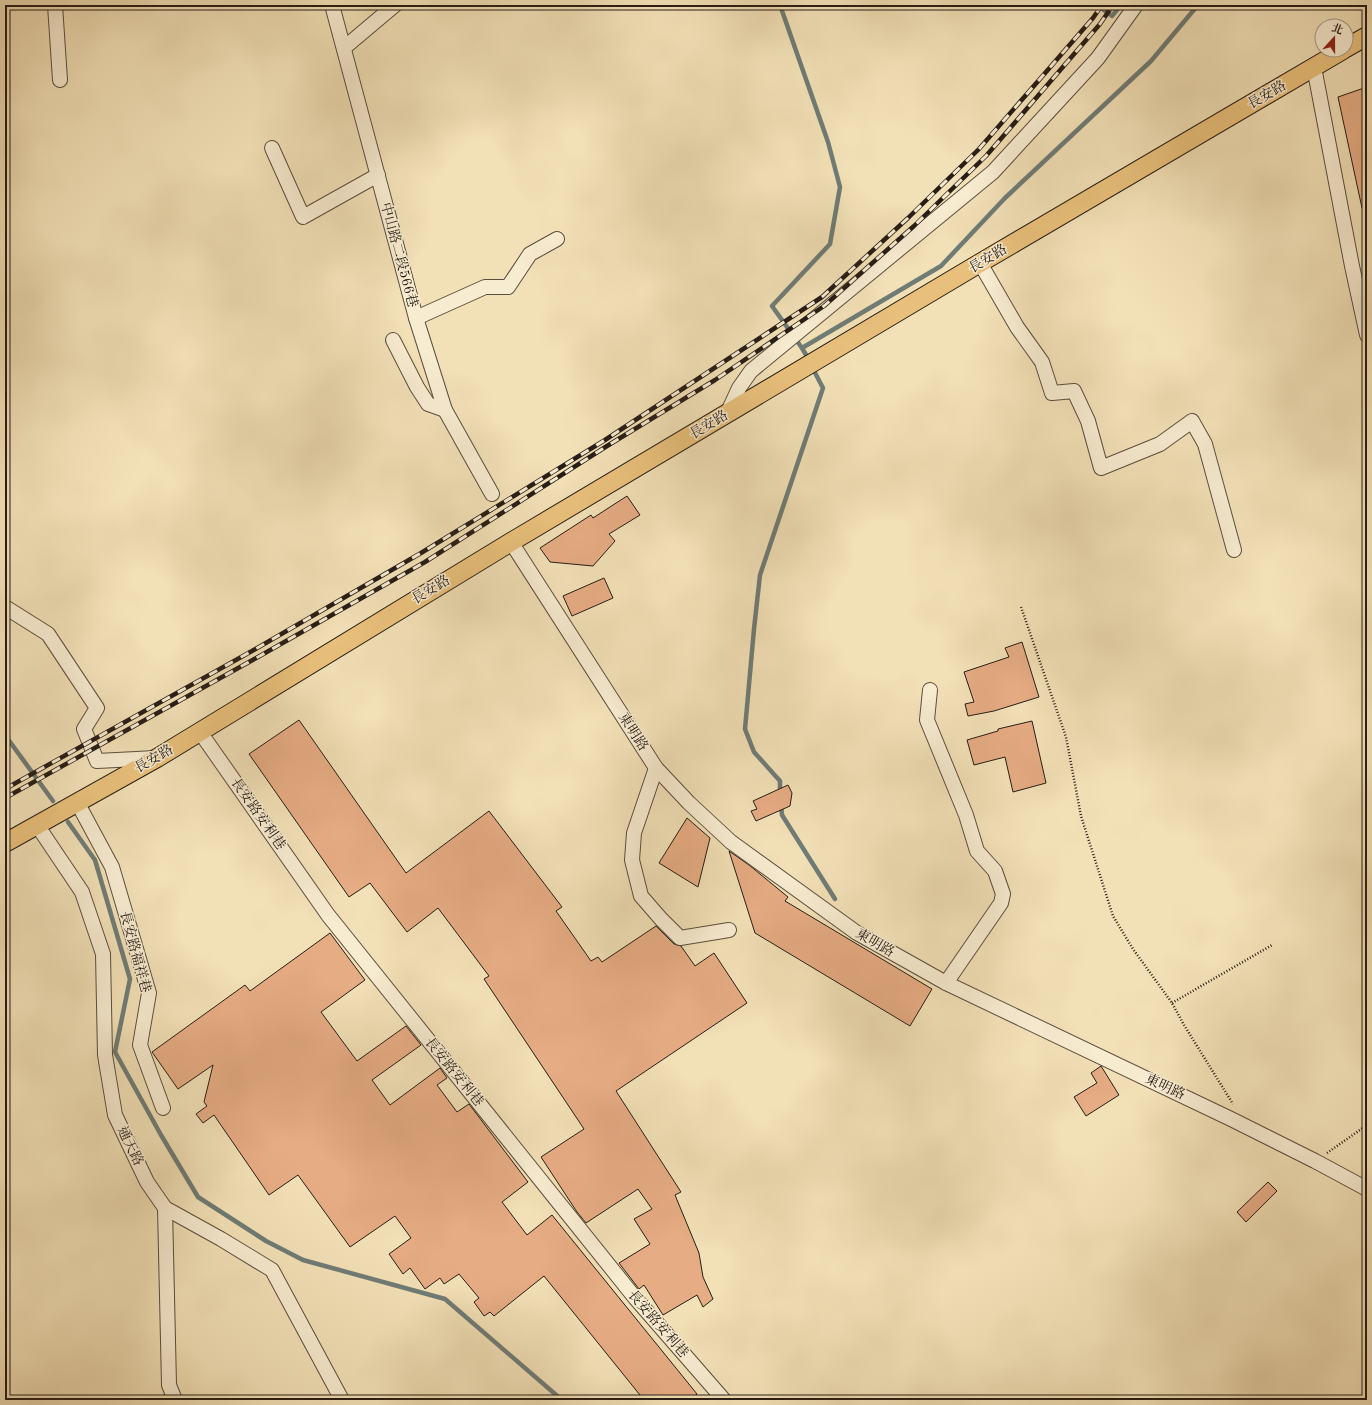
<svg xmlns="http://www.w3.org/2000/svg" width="1372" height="1405" font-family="'Old Standard TT','Noto Serif TC',serif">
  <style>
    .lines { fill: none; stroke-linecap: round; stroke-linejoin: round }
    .stream { stroke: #6f7c76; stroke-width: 4.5 }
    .building { fill: #e6ac84; stroke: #271d15 }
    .minor-casing { stroke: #5a4e3d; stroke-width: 16 }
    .major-casing { stroke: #271d15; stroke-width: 20 }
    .path { stroke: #271d15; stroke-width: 2.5; stroke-dasharray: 1 2; stroke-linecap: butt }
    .minor { stroke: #f7ebd0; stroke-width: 14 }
    .major { stroke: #e9c07b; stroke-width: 18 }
    .rail-casing { stroke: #271d15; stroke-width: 4.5 }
    .rail { stroke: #f7ebd0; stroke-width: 3; stroke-dasharray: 9; stroke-linecap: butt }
    .labels { text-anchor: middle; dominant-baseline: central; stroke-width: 3; stroke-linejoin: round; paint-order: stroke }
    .street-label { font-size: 14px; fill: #271d15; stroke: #f7ebd0 }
  </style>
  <rect width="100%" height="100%" fill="#f2e0b6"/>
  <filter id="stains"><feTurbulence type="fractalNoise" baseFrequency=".005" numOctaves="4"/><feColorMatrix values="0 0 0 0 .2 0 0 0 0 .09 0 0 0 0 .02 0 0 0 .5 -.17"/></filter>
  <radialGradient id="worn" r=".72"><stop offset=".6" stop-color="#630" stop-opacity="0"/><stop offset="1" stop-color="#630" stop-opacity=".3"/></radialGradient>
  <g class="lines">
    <g class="stream">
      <path d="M780,5L828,142L840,187L830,244L772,306L802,348"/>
      <path d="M1097,5L1112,16L1121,5"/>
      <path d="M809,360L802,348L941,266L1005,198L1151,61L1198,5"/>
      <path d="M5,735L53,801"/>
      <path d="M780,795V781L754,752L745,729L754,629L760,575L823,388L812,367"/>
      <path d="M781,804L782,815L835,899"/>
      <path d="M68,822L95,860L130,979L115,1052L161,1135L198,1197L266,1241L303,1260L445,1299L562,1400"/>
    </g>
  </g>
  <g class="building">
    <path d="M1367,87V207L1362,208L1338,97Z"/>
    <path d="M627,496L640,515L609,534L615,541L593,566L550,562L540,548L591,515L593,518Z"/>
    <path d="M604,578L613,598L572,616L563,596Z"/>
    <path d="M1022,642L1039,697L994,711L968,716L965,704L974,702L964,672L1009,657L1005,648Z"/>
    <path d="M299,720L406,873L489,811L562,907L556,911L591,961L598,957L602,962L656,926L674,944L681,946L695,966L714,953L747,1003L616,1091L681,1192L675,1195L699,1253L703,1277L713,1299L703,1307L697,1295L663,1315L644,1285L639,1289L619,1263L650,1244L634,1219L652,1209L638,1189L586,1223L577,1212L541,1157L584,1129L484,979L489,976L438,908L407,932L370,883L349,897L249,754Z"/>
    <path d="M1032,721L1046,783L1013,792L1005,757L974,765L967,740L998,731V729Z"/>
    <path d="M788,785L792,793L790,806L756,821L751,811L757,809L753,801Z"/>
    <path d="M687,818L710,838L698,887L659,863Z"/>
    <path d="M729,851L749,865L788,897L785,901L932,989L910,1026L755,933Z"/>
    <path d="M330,933L365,980L321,1012L357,1061L406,1026L421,1045L372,1080L390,1105L440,1068L447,1078L437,1085L457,1112L469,1104L528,1182L502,1202L527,1235L552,1215L697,1394L690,1400H644L544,1276L494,1316L490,1312L484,1316L474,1302L479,1298L459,1274L444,1284L440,1278L425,1289L410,1268L403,1274L389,1254L411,1238L395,1216L350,1247L298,1175L269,1195L214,1115L203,1123L196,1114L207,1106L204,1102L213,1065L178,1089L152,1052L245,985L250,991Z"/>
    <path d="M1101,1066L1119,1095L1086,1116L1074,1097L1097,1083L1091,1073Z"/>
    <path d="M1268,1182L1277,1191L1246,1222L1237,1212Z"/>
  </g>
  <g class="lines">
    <defs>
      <g id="minor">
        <path d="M55,5L60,80"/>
        <path d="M332,5L416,318L445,410L492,494"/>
        <path d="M344,48L395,5"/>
        <path d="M1314,67L1352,266L1367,335"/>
        <path d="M272,148L303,217L378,175"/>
        <path d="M980,263L1017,327L1042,362L1052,393L1074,391L1088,421L1101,468L1160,444L1192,421L1205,444L1234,550"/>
        <path d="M416,318L485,287H508L530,254L557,239"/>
        <path d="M393,340L417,387L428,404L445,410"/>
        <path d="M727,414L739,388L751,371L993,172L1098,58L1136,5"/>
        <path d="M511,542L656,768L689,803L731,842L857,933L946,983L1231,1119L1315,1161L1367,1189"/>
        <path d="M5,607L48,634L97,708L84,729L97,761L156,758"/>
        <path d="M930,690L927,720L966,815L977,851L995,871L1003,894L1001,903L946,983"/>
        <path d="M200,732L328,915L636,1299L724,1400"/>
        <path d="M656,768L634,833L632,860L641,896L661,919L680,938L729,930"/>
        <path d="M77,802L112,867L149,993L140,1045L163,1108"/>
        <path d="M37,825L82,892L103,954L105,1055L115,1115L147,1182L165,1208L221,1239L272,1270L342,1400"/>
        <path d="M165,1208L169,1385L175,1400"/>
      </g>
      <g id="major">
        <path d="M1346,48L1367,36"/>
        <path d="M5,843L157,758L511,542L980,263L1343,50"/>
      </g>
    </defs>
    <use href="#minor" class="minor-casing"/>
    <use href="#major" class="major-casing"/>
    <g class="path">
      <path d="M1021,607L1066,737L1081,816L1113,916L1133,949L1172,1003L1184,1025L1233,1104"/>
      <path d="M1172,1003L1272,945"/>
      <path d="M1327,1153L1367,1125"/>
    </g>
    <use href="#minor" class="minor"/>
    <use href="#major" class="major"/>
    <defs>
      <g id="rail">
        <path d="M5,789L252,651L421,553L605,440L822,297L908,218L979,149L1093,18L1102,5"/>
        <path d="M5,798L258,657L425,562L607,446L715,380L824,306L914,226L986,156L1100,24L1113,5"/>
      </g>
    </defs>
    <use href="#rail" class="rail-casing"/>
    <use href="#rail" class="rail"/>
  </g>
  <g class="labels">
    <g class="street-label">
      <text transform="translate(1267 95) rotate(-30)">長安路</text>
      <text transform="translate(399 255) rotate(75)">中山路二段566巷</text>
      <text transform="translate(988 259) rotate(-31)">長安路</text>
      <text transform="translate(709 425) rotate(-31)">長安路</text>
      <text transform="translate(431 590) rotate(-31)">長安路</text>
      <text transform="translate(633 732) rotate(57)">東明路</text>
      <text transform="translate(154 759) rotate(-30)">長安路</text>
      <text transform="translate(258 814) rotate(55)">長安路安利巷</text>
      <text transform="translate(875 943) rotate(30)">東明路</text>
      <text transform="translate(135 952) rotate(75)">長安路福祥巷</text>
      <text transform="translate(454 1072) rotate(51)">長安路安利巷</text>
      <text transform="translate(1165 1087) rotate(25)">東明路</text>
      <text transform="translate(130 1146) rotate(64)">通天路</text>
      <text transform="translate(658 1324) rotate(49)">長安路安利巷</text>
    </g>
  </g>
  <rect width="1372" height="1405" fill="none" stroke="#f2e0b6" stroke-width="20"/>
  <rect x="6" y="6" width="1360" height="1393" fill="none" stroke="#271d15" stroke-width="2"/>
  <rect x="10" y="10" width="1352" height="1385" fill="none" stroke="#271d15"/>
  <g transform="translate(1334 38) rotate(21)"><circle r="19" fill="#f7ebd0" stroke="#a49985"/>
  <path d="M0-3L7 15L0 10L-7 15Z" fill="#8f2418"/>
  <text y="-6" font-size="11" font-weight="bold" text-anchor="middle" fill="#271d15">北</text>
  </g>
  <rect width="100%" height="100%" filter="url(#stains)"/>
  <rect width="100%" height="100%" fill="url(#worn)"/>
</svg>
